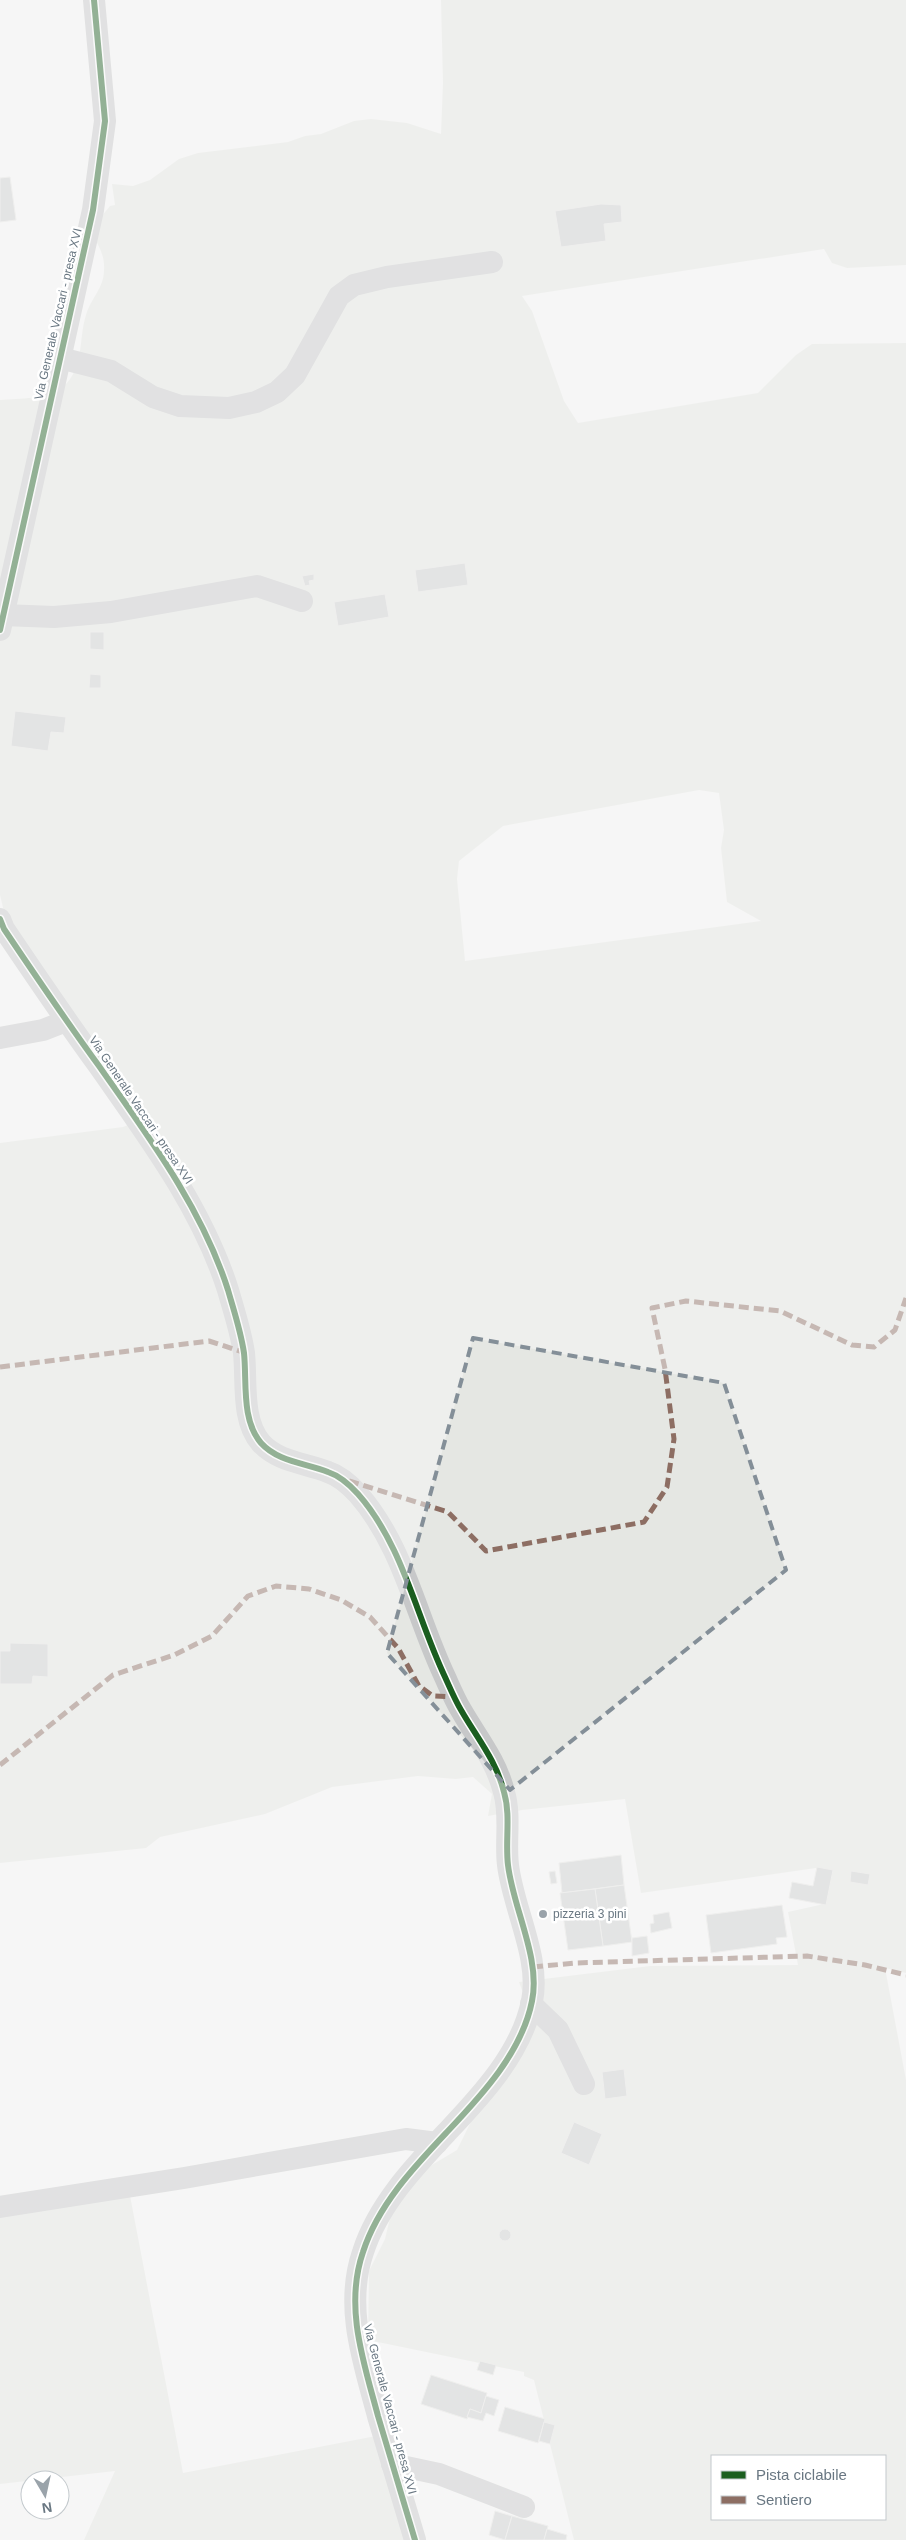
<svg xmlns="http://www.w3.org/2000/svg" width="906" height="2540" font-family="Arial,sans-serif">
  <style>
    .green { fill: #e5e7e3; fill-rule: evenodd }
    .building { fill: #cccece; stroke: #e6e6e4 }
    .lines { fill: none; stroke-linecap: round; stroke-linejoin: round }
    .minor { stroke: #c7c8c9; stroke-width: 22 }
    .quiet { stroke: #8d6e63; stroke-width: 5; stroke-dasharray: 10 5; stroke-linecap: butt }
    .cycleway-casing { stroke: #fff; stroke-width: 9 }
    .cycleway { stroke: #1b5e20; stroke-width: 6 }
    .marked { fill: none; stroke: #848f98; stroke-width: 4; stroke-dasharray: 10 6; stroke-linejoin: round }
    .poi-dot { fill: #9aa3aa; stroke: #fff; stroke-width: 2 }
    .labels { text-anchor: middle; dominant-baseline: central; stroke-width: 5; stroke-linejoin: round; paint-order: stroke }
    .street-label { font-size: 12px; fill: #697782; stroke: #fff }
    .poi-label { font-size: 12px; fill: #697782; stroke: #fff; text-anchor: start }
  </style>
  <rect width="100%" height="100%" fill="#f6f6f5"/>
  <g class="green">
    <path d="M441,0H906V265L847,268L832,263L824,249L522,296L532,311L564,401L578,423L758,393L796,355L812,344L906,343V1973L885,1968L906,2080V2540H574L534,2380L524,2376V2372L368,2340L369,2271L385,2239L390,2218L420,2172L457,2150L528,2006L519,1982L650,1966L798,1965L788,1912L824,1904L816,1868L641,1893L625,1799L522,1810L488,1816L492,1794L473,1777L456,1779L418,1776L332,1787L265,1814L160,1837L146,1848L0,1863V1143L123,1127L145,1118L6,920L0,895V400C20,398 47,400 63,387C85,367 78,340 86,315C91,298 104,288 104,270C105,256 99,246 92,234L96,223L110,206L115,205L112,184L133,186L150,180L179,159L198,153L288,142L305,136L321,134L354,121L371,119L407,123L441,134L443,83ZM699,790L719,793L724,830L721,848L727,902L761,921L465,961L457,879L459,861L503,826ZM712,2456H885V2519H712Z"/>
    <path d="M127,2180L183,2473L376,2436L406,2540H84L115,2471L0,2484V2203Z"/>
  </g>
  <g class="building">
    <path d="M10,177L16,220L0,222V178Z"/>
    <path d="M601,204L621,205L622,222L604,224L606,241L561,247L555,211Z"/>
    <path d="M465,563L468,585L418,592L415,570Z"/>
    <path d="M314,574V580L309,581L310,585L305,586L302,576Z"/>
    <path d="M385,594L389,617L338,626L334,602Z"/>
    <path d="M90,632H104V650L90,649Z"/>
    <path d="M90,674L101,675V688H89Z"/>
    <path d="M15,711L66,717L64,733L51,732L48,751L11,746Z"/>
    <path d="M10,1643L48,1644V1677L33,1676L32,1684H0V1651H10Z"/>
    <path d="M621,1855L624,1885L562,1893L559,1863Z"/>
    <path d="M817,1867L833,1870L826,1905L789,1898L792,1882L813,1886Z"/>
    <path d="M555,1871L557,1883L551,1884L549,1872Z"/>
    <path d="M851,1871L870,1874L868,1885L850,1882Z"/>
    <path d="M624,1885L632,1942L603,1946L595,1889Z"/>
    <path d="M595,1889L603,1946L568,1950L560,1893Z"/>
    <path d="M782,1905L787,1937L776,1938L777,1944L711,1953L706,1915Z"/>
    <path d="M669,1912L672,1928L651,1933L650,1924L654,1923L653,1915Z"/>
    <path d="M647,1936L649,1953L632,1956V1938Z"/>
    <path d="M624,2069L627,2096L605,2099L602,2072Z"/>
    <path d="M574,2122L602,2134L589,2165L561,2153Z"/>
    <circle cx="505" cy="2235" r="6"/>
    <path d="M480,2361L496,2365L493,2375L477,2370Z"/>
    <path d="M431,2375L487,2393L481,2413L470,2409L467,2419L421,2404Z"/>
    <path d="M486,2396L499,2400L494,2416L486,2413L483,2421L467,2417L470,2409L481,2413Z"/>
    <path d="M505,2407L545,2419L538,2443L498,2431Z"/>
    <path d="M544,2422L555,2425L550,2444L539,2441Z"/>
    <path d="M495,2511L512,2516L505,2540L489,2535Z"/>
    <path d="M512,2516L548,2526L544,2540H505Z"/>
    <path d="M547,2529L567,2535L566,2540H544Z"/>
  </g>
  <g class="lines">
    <g class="minor">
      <path d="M60,358L111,371L153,397L180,406L229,408L256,402L277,392L295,375L339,296L354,285L387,277L492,262"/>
      <path d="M3,615L54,617L111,612L257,586L302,601"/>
      <path d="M0,630L93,210L105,121L94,0"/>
      <path d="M0,919L4,929C35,975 66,1021 99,1066C148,1136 202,1208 228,1290C234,1311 241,1332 244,1353C247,1381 241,1420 261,1443C278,1462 306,1463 328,1472C340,1476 349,1484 358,1494C403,1545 416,1616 445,1677C450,1688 455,1700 461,1710C477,1738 496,1760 504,1792C511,1816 505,1841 508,1865C513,1908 541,1959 532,2001C522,2052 482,2095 447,2132C414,2167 378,2205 363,2252C344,2307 364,2363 378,2416C390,2457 403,2499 415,2540"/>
      <path d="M0,1038L43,1030L66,1021"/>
      <path d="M531,2004L558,2030L584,2084"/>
      <path d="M0,2207L184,2178L406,2139L437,2143"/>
      <path d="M392,2464L439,2474L524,2507"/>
    </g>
    <g class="quiet">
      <path d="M0,1367L209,1341L243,1352"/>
      <path d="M349,1481L448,1512L486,1551L644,1522L667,1487L674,1439L665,1369L652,1308L686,1301L780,1311L852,1345L874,1347L895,1330L906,1298"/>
      <path d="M0,1765L113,1675L174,1655L212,1636L248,1596L276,1586L309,1589L341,1600L370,1617L398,1648L419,1686L433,1696L455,1697"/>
      <path d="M533,1967L575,1963L807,1956L865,1965L906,1975"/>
    </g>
    <defs>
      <g id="cycleway">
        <path d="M0,630L93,210L105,121L94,0"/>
        <path d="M0,919L4,929C35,975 66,1021 99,1066C148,1136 202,1208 228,1290C234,1311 241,1332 244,1353C247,1381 241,1420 261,1443C278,1462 306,1463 328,1472C340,1476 349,1484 358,1494C403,1545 416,1616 445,1677C450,1688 455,1700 461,1710C477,1738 496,1760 504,1792C511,1816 505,1841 508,1865C513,1908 541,1959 532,2001C522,2052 482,2095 447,2132C414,2167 378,2205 363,2252C344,2307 364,2363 378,2416C390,2457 403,2499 415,2540"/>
      </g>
    </defs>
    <use href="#cycleway" class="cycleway-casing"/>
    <use href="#cycleway" class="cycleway"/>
  </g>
  <path d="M0 0H906V2540H0ZM473,1338L724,1383L786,1570L510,1790L387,1653Z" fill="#f6f6f5" fill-opacity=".55" fill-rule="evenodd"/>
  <path class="marked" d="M473,1338L724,1383L786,1570L510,1790L387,1653Z"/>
  <circle class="poi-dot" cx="543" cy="1914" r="5"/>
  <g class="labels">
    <g class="street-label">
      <text transform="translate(58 314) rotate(-77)">Via Generale Vaccari - presa XVI</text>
      <text transform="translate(141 1110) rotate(56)">Via Generale Vaccari - presa XVI</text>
      <text transform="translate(390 2409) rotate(75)">Via Generale Vaccari - presa XVI</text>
    </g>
    <g class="poi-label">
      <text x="553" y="1914">pizzeria 3 pini</text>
    </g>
  </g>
  <rect x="711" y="2455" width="175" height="65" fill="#ffffff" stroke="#c3c9cd"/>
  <rect x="721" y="2471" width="25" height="8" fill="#1b5e20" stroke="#c3c9cd"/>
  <text x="756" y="2480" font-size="15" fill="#697782">Pista ciclabile</text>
  <rect x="721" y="2496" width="25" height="8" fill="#8d6e63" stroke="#c3c9cd"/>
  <text x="756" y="2505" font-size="15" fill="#697782">Sentiero</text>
  <g transform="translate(45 2495) rotate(171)"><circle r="24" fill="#ffffff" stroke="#c3c9cd"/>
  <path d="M0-4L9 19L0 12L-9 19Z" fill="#9aa3aa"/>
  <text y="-8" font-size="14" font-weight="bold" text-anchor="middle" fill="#697782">N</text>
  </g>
</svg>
